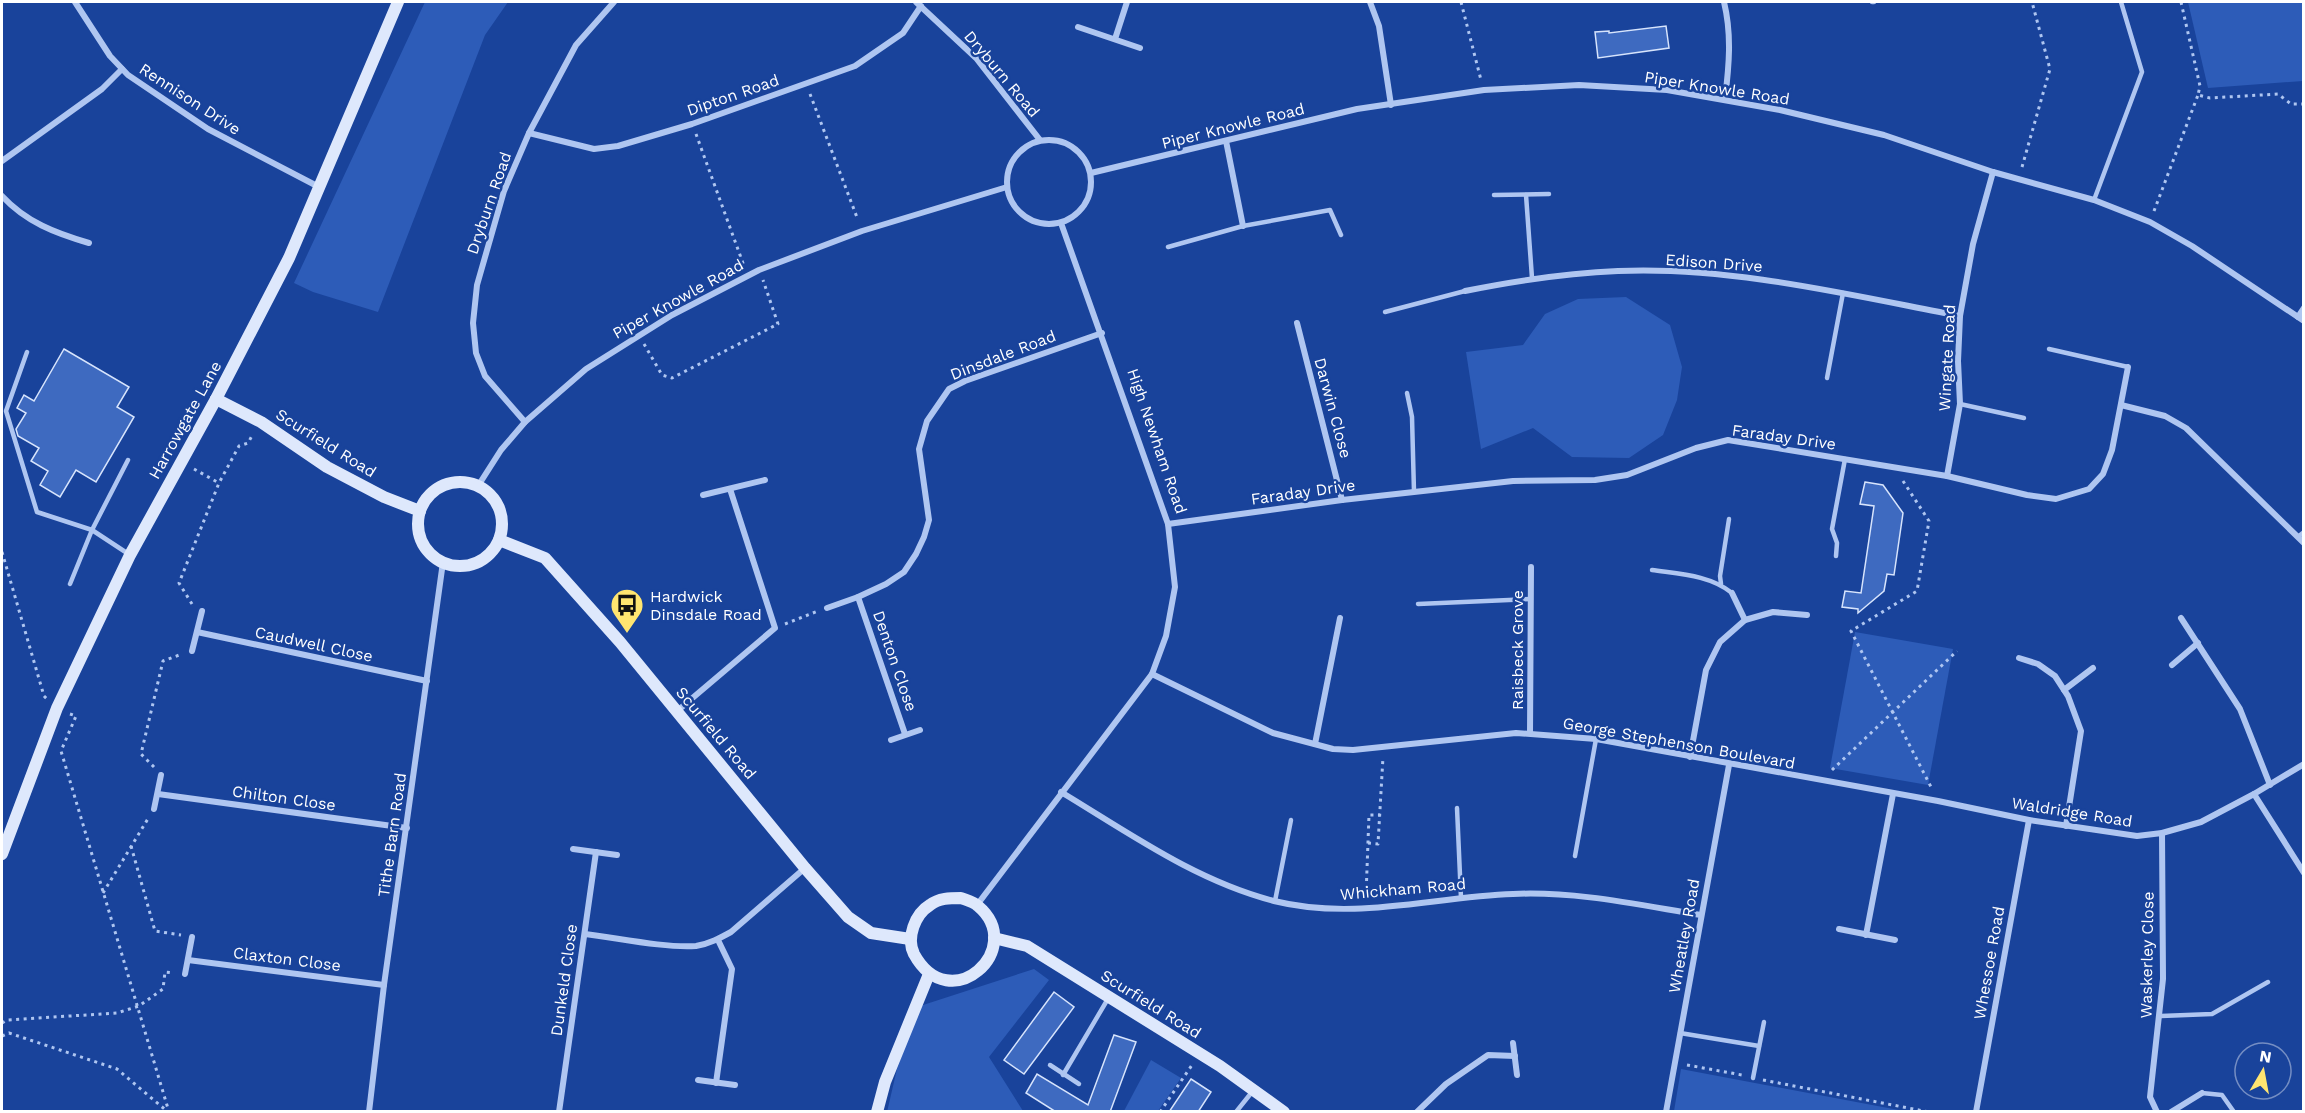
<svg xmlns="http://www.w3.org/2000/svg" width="2305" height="1113" font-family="'Work Sans',sans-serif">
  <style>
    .green { fill: #2d5cb8 }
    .building { fill: #3e6ac0; stroke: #d7e4fc; stroke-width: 1.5 }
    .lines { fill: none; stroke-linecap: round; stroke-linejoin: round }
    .path { stroke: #afc6f1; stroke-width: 3; stroke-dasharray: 3 4.5; stroke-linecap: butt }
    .lane { stroke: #afc6f1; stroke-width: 4.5 }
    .street { stroke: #afc6f1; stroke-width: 6 }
    .secondary { stroke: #dee8fc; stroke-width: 12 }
    .labels { text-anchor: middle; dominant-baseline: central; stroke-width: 5; stroke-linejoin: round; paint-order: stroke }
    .street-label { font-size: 16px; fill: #fff; stroke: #19439b }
    .poi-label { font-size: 16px; fill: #fff; stroke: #19439b; text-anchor: start }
  </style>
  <rect width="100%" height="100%" fill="#19439b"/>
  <g class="green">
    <path d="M425,2H508L485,35L378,312L313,292L294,283Z"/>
    <path d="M2188,2H2303V81L2208,88Z"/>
    <path d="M1626,297L1670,325L1682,367L1677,400L1663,435L1629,458L1572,457L1533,428L1481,449L1466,352L1523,345L1545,314L1578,299Z"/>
    <path d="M1855,632L1953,649L1928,785L1830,768Z"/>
    <path d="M1034,969L1049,980L989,1057L1023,1111L887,1112L897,1069L920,1006Z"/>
    <path d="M1151,1060L1181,1078L1158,1111H1124Z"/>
    <path d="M1681,1069L1904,1111H1674Z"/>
  </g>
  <g class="building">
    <path d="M1666,26L1669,48L1598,58L1595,32L1609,31V33Z"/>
    <path d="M64,349L129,387L117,407L134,417L96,482L76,470L60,497L40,485L48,471L31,461L39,448L18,436L16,429L26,413L17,408L24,395L34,401Z"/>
    <path d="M1865,482L1883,485L1903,513L1894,575L1887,574L1884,591L1858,613V609L1842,607L1845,591L1861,593L1874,506L1860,504Z"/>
    <path d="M1054,992L1074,1007L1024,1074L1004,1060Z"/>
    <path d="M1114,1035L1136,1042L1110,1112H1056L1026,1093L1037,1074L1088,1105Z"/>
    <path d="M1191,1079L1211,1092L1198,1112H1169Z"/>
  </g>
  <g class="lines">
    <g class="path">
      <path d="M1461,2L1481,80"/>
      <path d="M2181,2L2200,86L2198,95L2210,98L2278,94L2291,104H2304"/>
      <path d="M810,94L858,220"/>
      <path d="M696,134L744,266"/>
      <path d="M2022,167L2050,69L2032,2"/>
      <path d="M2154,211L2198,95"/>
      <path d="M644,344L662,375L672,378L778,324L763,280"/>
      <path d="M194,469L219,483"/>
      <path d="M1903,481L1929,521L1917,591L1851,631L1931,787"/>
      <path d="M2,552L44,696L47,699"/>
      <path d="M192,604L179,583L219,483L239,446L248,443L253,434"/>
      <path d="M785,624L818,611"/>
      <path d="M70,714L76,716L61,751L169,1112"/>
      <path d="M154,767L141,754L163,661L182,654"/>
      <path d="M1832,770L1957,651"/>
      <path d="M1368,843L1378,844L1383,757"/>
      <path d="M131,846L155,931L181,935"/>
      <path d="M103,893L149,817"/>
      <path d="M1366,896L1369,815H1380"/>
      <path d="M2,1023L7,1020L117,1013L139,1006L163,989L165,972L174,973"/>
      <path d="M2,1036L9,1033L117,1069L168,1112"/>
      <path d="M1687,1065L1742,1075"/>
      <path d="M1763,1080L1929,1112"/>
      <path d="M1160,1112L1192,1065"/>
    </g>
    <g class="lane">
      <path d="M1872,2H1874"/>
      <path d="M1494,195L1549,194"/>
      <path d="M1526,195L1532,278"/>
      <path d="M2094,200L2142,72L2121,2"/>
      <path d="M1168,247L1243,226L1330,210L1341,235"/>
      <path d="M1385,312L1465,291"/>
      <path d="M2049,349L2128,367"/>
      <path d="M27,352L6,411L37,512L92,530L130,555"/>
      <path d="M1827,378L1843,293"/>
      <path d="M1407,393L1412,417L1414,492"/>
      <path d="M1960,404L2024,418"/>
      <path d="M2299,536L2304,532"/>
      <path d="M1836,556L1837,543L1832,529L1845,459"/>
      <path d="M1652,570C1679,574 1710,575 1732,593"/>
      <path d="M70,584L92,530L128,460"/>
      <path d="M1721,584L1720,576L1729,519"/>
      <path d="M1418,604L1531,599"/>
      <path d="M1457,808L1461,898"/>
      <path d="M1575,856L1596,739"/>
      <path d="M1275,901L1291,820"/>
      <path d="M2161,1016L2212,1014L2268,982"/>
      <path d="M1680,1033L1759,1046"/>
      <path d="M1050,1065L1079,1084"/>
      <path d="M1063,1075L1109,997"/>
      <path d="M1753,1078L1764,1022"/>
      <path d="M2202,1093L2222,1095L2234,1112"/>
      <path d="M1236,1112L1252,1092"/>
    </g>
    <g class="street">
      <path d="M75,2L110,56L128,75L208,129L319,187"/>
      <path d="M916,2L976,58L1040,140"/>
      <path d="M1370,2L1379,26L1391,105"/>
      <path d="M1724,2C1732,35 1729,66 1725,99"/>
      <path d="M1078,27L1140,48"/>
      <path d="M1115,39L1127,2"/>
      <path d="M529,133L594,149L618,146L692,124L855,66L903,33L921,6"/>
      <circle cx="1049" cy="182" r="42"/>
      <path d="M1226,141L1243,226"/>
      <path d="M2,161L102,89L122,69"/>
      <path d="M1091,173L1357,109L1484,90L1579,85L1667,90L1780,110L1884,135L1993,172L2094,200L2150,222L2192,246L2304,321"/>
      <path d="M2,196C26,222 55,233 89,243"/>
      <path d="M1465,291C1515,281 1566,273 1618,271C1730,266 1850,295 1960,316"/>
      <path d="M2298,317L2304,308"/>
      <path d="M1297,323L1342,500"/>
      <path d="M2121,405L2165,416L2186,428L2304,543"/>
      <path d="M525,422L485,376L476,353L473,323L477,285L504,191L529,133L576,45L614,2"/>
      <path d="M1947,476L1960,404L1958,361L1960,316L1973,244L1993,172"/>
      <path d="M478,486L501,450L525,422L586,369L672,315L759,270L862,231L1007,187"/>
      <path d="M703,495L765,480"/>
      <path d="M1168,524L1342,500L1513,481L1595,480L1627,475L1696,448L1728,440L1947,476L2027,495L2056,499L2089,489L2103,474L2112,450L2128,367"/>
      <path d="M1732,593L1745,620"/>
      <path d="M858,597L905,734"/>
      <path d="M827,608L858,597L886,584L904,572L916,554L924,537L929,520L919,449L927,421L949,389L965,381L1102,333"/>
      <path d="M2181,618L2240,709L2270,785"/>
      <path d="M197,632L427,681"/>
      <path d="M192,651L202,611"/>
      <path d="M2019,658L2038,664L2055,676L2068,696L2081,731L2066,826"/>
      <path d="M2172,665L2198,643"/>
      <path d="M1152,674L1273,733L1333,749L1353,750L1516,733L1596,739L1938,801L2029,820L2137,836L2162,833L2201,822L2254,794L2304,764"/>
      <path d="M2064,690L2093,668"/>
      <path d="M676,712L775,628L730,489"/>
      <path d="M1530,733L1531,567"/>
      <path d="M891,740L920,730"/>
      <path d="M1315,744L1340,618"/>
      <path d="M1690,757L1706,670L1720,642L1745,620L1773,612L1807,615"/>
      <path d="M1061,792C1129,833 1196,881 1274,901C1355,921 1431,897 1513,894C1576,891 1639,905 1701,915"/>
      <path d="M158,794L407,828"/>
      <path d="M2254,794L2304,873"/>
      <path d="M154,809L161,775"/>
      <path d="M573,849L617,855"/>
      <path d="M977,905L1152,674L1166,636L1175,587L1168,524L1061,223"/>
      <path d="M1839,929L1895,940"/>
      <path d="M585,934C618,938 663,948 696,946C709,944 720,938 731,932L805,868"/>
      <path d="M1866,935L1893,794"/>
      <path d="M188,960L384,985"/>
      <path d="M185,974L192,937"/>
      <path d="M1513,1043L1517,1075"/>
      <path d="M698,1080L735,1085"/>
      <path d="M716,1083L732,969L718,940"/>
      <path d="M369,1112L384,985L443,562"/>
      <path d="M559,1112L596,852"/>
      <path d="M1417,1112L1446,1084L1488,1055L1515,1056"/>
      <path d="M1666,1112L1729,765"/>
      <path d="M1976,1112L2029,820"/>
      <path d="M2157,1112L2150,1097L2163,979L2162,833"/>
      <path d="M2171,1112L2202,1093"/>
    </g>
    <g class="secondary">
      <path d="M216,399L261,422L327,467L384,497L420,511"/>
      <circle cx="460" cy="524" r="42"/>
      <path d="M499,540L545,558L620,642L805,868L848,917L871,933L910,939"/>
      <path d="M2,854L57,708L130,555L216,399L289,258L398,2"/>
      <path d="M961,898C966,900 974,902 978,906C1028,948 950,1020 914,954C906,938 915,914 930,905C939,898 950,898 961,898Z"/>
      <path d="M994,938L1027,946L1220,1066L1284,1112"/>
      <path d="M877,1112L885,1082L929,974"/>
    </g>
  </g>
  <defs>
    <symbol id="bus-pin" viewBox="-11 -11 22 30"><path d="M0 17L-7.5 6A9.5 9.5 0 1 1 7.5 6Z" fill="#ffe570" stroke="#19439b"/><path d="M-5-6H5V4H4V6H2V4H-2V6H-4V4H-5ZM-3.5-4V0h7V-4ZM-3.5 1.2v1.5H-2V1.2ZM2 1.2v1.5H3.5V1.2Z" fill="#111"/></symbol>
  </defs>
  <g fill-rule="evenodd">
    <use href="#bus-pin" x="608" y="586" width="38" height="52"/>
  </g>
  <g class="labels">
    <g class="street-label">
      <text transform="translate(1002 74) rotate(50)">Dryburn Road</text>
      <text transform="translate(1717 88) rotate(9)">Piper Knowle Road</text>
      <text transform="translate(733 95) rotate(-19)">Dipton Road</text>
      <text transform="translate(190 99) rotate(33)">Rennison Drive</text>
      <text transform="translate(1233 126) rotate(-14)">Piper Knowle Road</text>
      <text transform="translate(489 203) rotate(-71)">Dryburn Road</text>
      <text transform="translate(1714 263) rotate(4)">Edison Drive</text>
      <text transform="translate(678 299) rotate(-29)">Piper Knowle Road</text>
      <text transform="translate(1003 355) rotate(-21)">Dinsdale Road</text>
      <text transform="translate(1947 358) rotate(-87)">Wingate Road</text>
      <text transform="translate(1333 408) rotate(75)">Darwin Close</text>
      <text transform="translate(185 420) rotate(-61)">Harrowgate Lane</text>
      <text transform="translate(1784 437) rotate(8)">Faraday Drive</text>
      <text transform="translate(1157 441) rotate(71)">High Newham Road</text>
      <text transform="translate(326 443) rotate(32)">Scurfield Road</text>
      <text transform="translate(1303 492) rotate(-8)">Faraday Drive</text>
      <text transform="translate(314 644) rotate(12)">Caudwell Close</text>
      <text transform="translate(1517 650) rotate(-90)">Raisbeck Grove</text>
      <text transform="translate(895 661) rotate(71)">Denton Close</text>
      <text transform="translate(716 733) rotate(50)">Scurfield Road</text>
      <text transform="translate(1679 743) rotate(10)">George Stephenson Boulevard</text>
      <text transform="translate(284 798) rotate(8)">Chilton Close</text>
      <text transform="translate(2072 812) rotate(9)">Waldridge Road</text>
      <text transform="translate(392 835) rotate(-82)">Tithe Barn Road</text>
      <text transform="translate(1403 889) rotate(-5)">Whickham Road</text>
      <text transform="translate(1684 936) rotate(-80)">Wheatley Road</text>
      <text transform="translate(2147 955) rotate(-89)">Waskerley Close</text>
      <text transform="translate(287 959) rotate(7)">Claxton Close</text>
      <text transform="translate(1989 963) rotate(-80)">Whessoe Road</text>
      <text transform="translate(564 980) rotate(-82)">Dunkeld Close</text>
      <text transform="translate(1151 1004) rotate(32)">Scurfield Road</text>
    </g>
    <g class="poi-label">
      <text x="650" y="596">Hardwick<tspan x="650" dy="18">Dinsdale Road</tspan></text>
    </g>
  </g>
  <rect width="2305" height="1113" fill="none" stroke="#ffffff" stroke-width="6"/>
  <g transform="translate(2263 1071) rotate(10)"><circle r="28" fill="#19439b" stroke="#758ec3" stroke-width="1.5"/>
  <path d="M0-4.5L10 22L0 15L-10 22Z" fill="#ffe570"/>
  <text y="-9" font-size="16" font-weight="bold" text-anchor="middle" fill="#ffffff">N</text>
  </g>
</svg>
